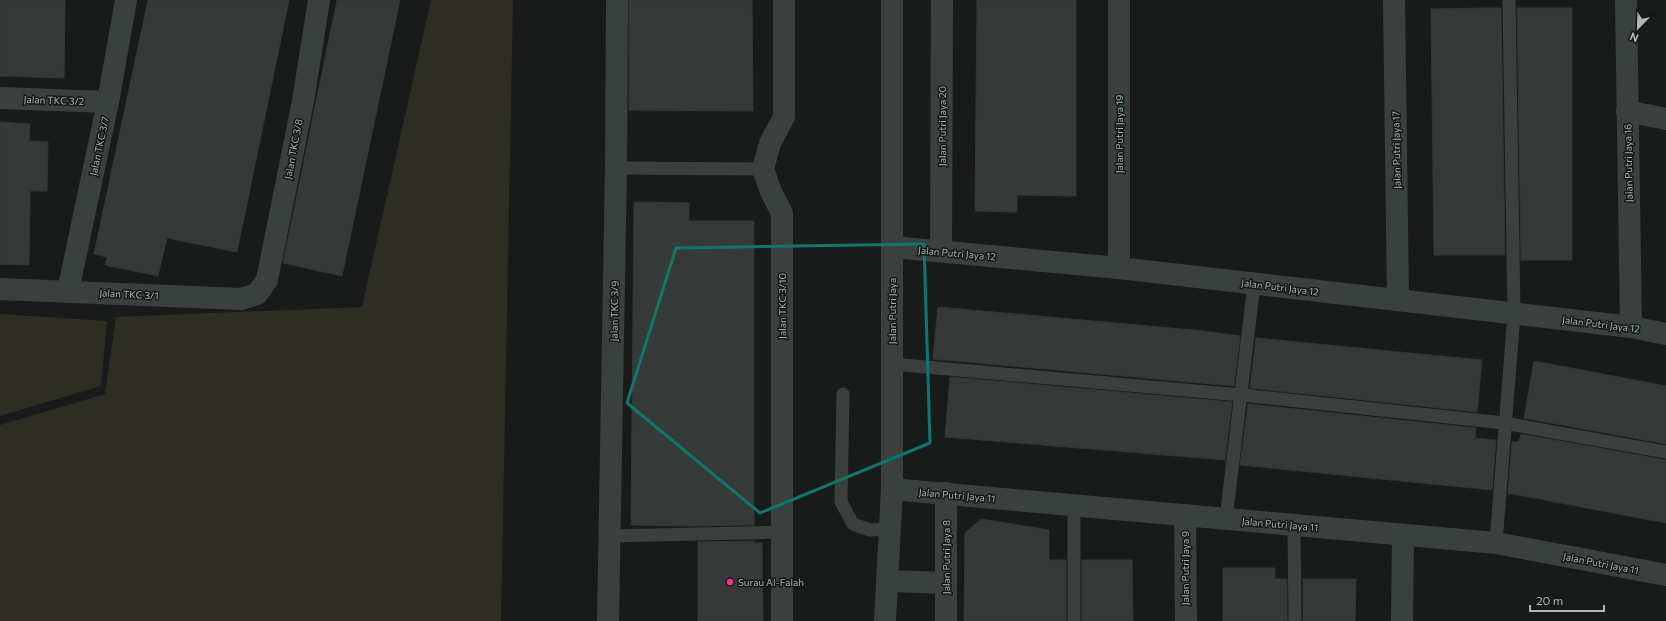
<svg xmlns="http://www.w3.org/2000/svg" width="1666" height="621" font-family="Commissioner,sans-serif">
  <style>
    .green { fill: #2e2d24 }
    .building { fill: #353a39; stroke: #323736 }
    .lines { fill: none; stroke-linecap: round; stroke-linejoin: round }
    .service { stroke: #39403e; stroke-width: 13 }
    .minor { stroke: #39403e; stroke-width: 22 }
    .marked { fill: none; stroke: #0f766e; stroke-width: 3; stroke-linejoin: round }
    .poi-dot { fill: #f8339a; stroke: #131615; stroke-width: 1.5 }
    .labels { text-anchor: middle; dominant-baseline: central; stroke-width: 3; stroke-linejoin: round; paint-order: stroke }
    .street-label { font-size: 10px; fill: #aabbb3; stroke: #131615 }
    .poi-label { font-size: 10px; fill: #aabbb3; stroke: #131615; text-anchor: start }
  </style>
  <rect width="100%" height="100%" fill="#191b1a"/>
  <g class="green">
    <path d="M431,0H513L501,621H0V425L105,394L116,317L362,307Z"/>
    <path d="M0,314L107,321L101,386L0,416Z"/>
  </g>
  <g class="building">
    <path d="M0,0H65L64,78L0,76Z"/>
    <path d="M148,0H289L237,252L167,238L158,276L105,265L107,257L94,254Z"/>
    <path d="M337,0H400L342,276L283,263Z"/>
    <path d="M629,0H752L753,111L629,110Z"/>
    <path d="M977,0H1076V196L1017,195V212L975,211Z"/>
    <path d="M1487,8H1501L1505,255H1434L1431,9Z"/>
    <path d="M1517,8H1572V260H1521Z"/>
    <path d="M0,122L30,124L29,141L48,142L47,191H30L29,265L0,264Z"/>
    <path d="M634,202L689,203V221H754V525L698,526L631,525Z"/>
    <path d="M938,307L1204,331L1240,336L1234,386L933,359Z"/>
    <path d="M1256,338L1482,360L1477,412L1250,388Z"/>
    <path d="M1534,361L1666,386V444L1524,418Z"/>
    <path d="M950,377L1232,402L1225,460L945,437Z"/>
    <path d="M1248,404L1476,428L1475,438L1496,440L1492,490L1240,465Z"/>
    <path d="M1521,434L1666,460V523L1508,493L1512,442H1519Z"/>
    <path d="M981,519L1049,530V560H1066V621H964L965,533Z"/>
    <path d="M754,541V543H762L763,621H698V542Z"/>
    <path d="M1082,560H1132L1133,621H1082Z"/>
    <path d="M1223,568H1275V579H1287V621H1223Z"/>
    <path d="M1303,579H1356L1355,621H1303Z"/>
  </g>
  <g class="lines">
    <g class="service">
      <path d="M616,168L763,169"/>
      <path d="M892,364L1241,395L1504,423L1666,452"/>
      <path d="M843,394L841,502L853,524L870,530L891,529"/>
      <path d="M1074,505V621"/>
      <path d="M1226,519L1254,284"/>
      <path d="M1294,525L1295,621"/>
      <path d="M610,536L781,532"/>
      <path d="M1496,543L1514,314L1509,0"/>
    </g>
    <g class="minor">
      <path d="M1394,0L1398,300"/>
      <path d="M1626,0L1631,327"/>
      <path d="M0,98L108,102"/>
      <path d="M1627,111L1666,119"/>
      <path d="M893,247L1119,268L1631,327L1666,334"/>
      <path d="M941,251L942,0"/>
      <path d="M1119,268V0"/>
      <path d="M0,289L241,299L257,294L267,280L303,101L319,0"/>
      <path d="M68,291L108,102L126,0"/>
      <path d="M892,489L1496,543L1666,575"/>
      <path d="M946,493V621"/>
      <path d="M1185,515L1186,621"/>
      <path d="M888,581L946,583"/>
      <path d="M608,621L616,168L617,0"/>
      <path d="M782,621V213L771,192L763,169L770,143L784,117V0"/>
      <path d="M885,621L892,489V0"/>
      <path d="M1402,621L1403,535"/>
    </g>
  </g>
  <path class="marked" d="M924,244L930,443L760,513L627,403L676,248Z"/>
  <circle class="poi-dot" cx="730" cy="582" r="4"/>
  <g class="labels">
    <g class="street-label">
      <text transform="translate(54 100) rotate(2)">Jalan TKC 3/2</text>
      <text transform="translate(942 126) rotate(-90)">Jalan Putri Jaya 20</text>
      <text transform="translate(1119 134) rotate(-90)">Jalan Putri Jaya 19</text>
      <text transform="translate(99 146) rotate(-78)">Jalan TKC 3/7</text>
      <text transform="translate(293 149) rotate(-79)">Jalan TKC 3/8</text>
      <text transform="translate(1396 150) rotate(-91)">Jalan Putri Jaya 17</text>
      <text transform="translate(1628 163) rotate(-91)">Jalan Putri Jaya 16</text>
      <text transform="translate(957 253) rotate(5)">Jalan Putri Jaya 12</text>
      <text transform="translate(1280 287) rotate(7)">Jalan Putri Jaya 12</text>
      <text transform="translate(129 294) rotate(3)">Jalan TKC 3/1</text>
      <text transform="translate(782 306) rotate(-90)">Jalan TKC 3/10</text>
      <text transform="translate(614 311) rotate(-89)">Jalan TKC 3/9</text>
      <text transform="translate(892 311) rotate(-90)">Jalan Putri Jaya</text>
      <text transform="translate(1601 324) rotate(7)">Jalan Putri Jaya 12</text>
      <text transform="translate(957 495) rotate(5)">Jalan Putri Jaya 11</text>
      <text transform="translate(1280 524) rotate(5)">Jalan Putri Jaya 11</text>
      <text transform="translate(946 557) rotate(-90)">Jalan Putri Jaya 8</text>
      <text transform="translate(1601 563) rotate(11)">Jalan Putri Jaya 11</text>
      <text transform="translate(1185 568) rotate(-90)">Jalan Putri Jaya 9</text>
    </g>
    <g class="poi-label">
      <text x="738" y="582">Surau Al-Falah</text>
    </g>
  </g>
  <g transform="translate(1638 28) rotate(203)" stroke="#131615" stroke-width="3" paint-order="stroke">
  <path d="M0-3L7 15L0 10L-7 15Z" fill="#aabbb3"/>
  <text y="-6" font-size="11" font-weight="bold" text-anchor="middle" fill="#aabbb3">N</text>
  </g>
  <path d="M1530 605v6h74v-6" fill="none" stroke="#aabbb3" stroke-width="2"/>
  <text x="1536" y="605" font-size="12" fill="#aabbb3" stroke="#131615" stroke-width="3" paint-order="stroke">20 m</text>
</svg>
